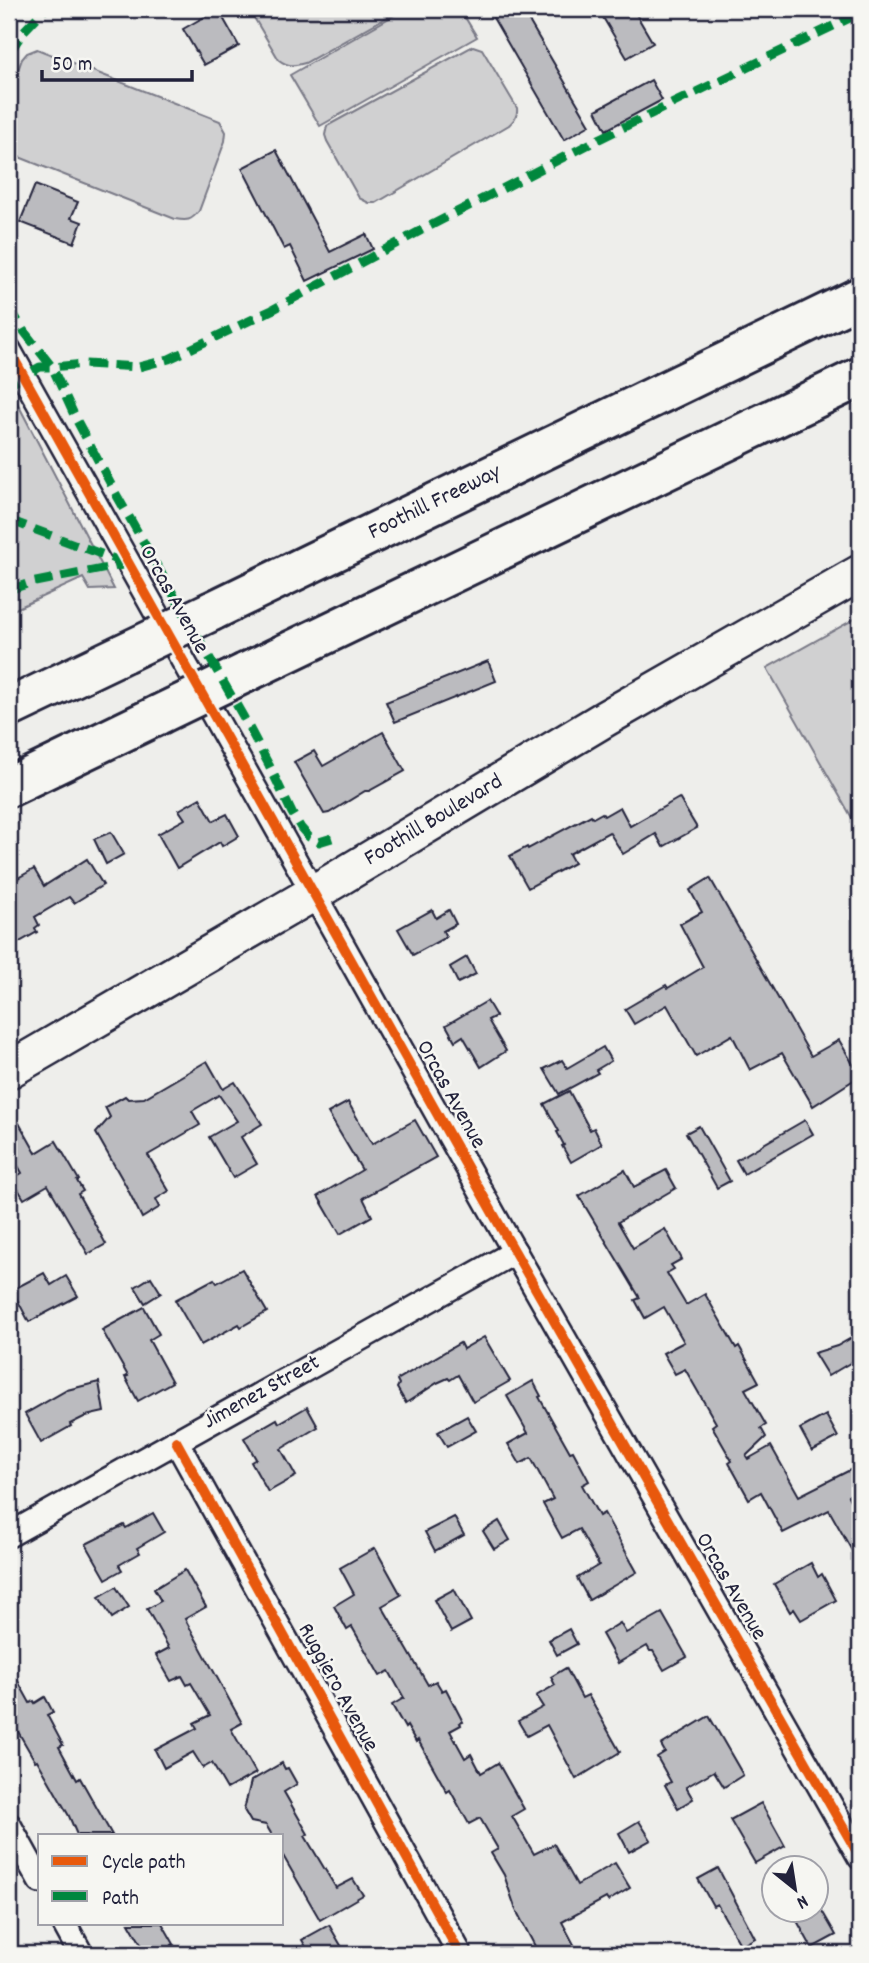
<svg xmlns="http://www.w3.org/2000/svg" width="869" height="1963" font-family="Dekko,sans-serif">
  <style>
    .green { fill: #d0d0d1; stroke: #797986; stroke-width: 2 }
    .building { fill: #bbbbbf; stroke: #22223b; stroke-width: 2 }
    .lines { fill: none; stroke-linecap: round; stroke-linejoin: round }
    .street-casing { stroke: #22223b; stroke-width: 28 }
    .primary-casing { stroke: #22223b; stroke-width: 40 }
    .highway-casing { stroke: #22223b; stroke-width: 44 }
    .street { stroke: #f6f6f2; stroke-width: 23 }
    .primary { stroke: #f6f6f2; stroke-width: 35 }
    .highway { stroke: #f6f6f2; stroke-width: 38 }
    .highway-bridge-casing { stroke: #22223b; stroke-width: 44; stroke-linecap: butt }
    .highway-bridge { stroke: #f6f6f2; stroke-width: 38 }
    .quiet { stroke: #00873e; stroke-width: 9; stroke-dasharray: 18 9; stroke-linecap: butt }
    .cycleway-casing { stroke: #f6f6f2; stroke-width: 15 }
    .cycleway { stroke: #e8590c; stroke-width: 10 }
    .labels { text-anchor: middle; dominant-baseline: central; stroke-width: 5; stroke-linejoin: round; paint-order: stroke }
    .street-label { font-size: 23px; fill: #22223b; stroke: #f6f6f2 }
  </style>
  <rect width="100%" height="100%" fill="#eeeeeb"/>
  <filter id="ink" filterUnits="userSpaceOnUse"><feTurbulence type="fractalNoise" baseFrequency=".0143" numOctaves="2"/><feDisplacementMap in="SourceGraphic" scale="14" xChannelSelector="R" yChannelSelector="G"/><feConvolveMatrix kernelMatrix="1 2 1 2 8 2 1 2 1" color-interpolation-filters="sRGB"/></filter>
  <g filter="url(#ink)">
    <g class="green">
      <path d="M249,9H401L305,63C294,66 288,67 279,60Z"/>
      <path d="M405,9H460L477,37L320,126L290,75Z"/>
      <path d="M473,46L482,49L517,108C518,116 514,120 509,125L376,203H369L359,198L327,141L325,135L327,126Z"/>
      <path d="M37,49L220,121L226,132L225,141L199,211C191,221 187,221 175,219L9,153V95L22,59L27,53Z"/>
      <path d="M9,387L114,589L90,590L83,578L9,612Z"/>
      <path d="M860,616V832L767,668Z"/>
    </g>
    <g class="building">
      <path d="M218,9L239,46L204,65L183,29Z"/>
      <path d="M488,9H522L590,125L564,140Z"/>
      <path d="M598,9H633L653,43L627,58Z"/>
      <path d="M651,80L662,100L606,130L596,110Z"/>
      <path d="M276,150L330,252L366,234L373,249L307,281L290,246L284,249L242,168Z"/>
      <path d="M35,185L78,202L71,218L82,222L74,243L20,222Z"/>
      <path d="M488,661L496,681L395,722L386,702Z"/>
      <path d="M383,732L405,771L369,791H365L329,813L324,814L294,762L314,751L323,766Z"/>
      <path d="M200,798L213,821L227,814L239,836L222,846L220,842L177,868L158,834L185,819L179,810Z"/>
      <path d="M679,798L697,828L663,847L656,834L623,854L609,832L569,854L574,863L528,888L510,856L527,847L528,849L591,815L593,818L602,813L604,816L620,807L630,826Z"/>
      <path d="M111,832L124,854L106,864L94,839Z"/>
      <path d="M87,859L103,885L74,903L69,897L35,917L39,925L35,928L37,932L9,948V902L16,898L9,883L34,869L44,886Z"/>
      <path d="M710,878L811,1056L839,1040L860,1076L813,1106L782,1053L750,1070L732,1035L696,1056L667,1005L634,1024L625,1009L666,985L668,988L703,967L680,924L702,912L690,890Z"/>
      <path d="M432,910L436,918L449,910L456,924L443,931L446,937L413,955L398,929Z"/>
      <path d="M467,957L476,974L458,983L450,967Z"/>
      <path d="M487,1001L496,1016L488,1020L506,1051L481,1067L463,1036L455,1041L446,1025Z"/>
      <path d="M603,1047L611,1061L596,1070L598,1073L559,1094L544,1069L562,1060L567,1068Z"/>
      <path d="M207,1061L223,1089L235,1082L262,1124L241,1137L257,1164L233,1178L209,1137L237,1121L219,1095L192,1111L200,1125L148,1155L169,1191L156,1199L160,1207L142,1218L125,1184L96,1133L110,1117L105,1107L125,1096L128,1099L144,1098Z"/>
      <path d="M569,1091L590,1130L594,1128L602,1144L571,1162L562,1146L564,1145L557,1132L559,1131L544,1104Z"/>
      <path d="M348,1102L372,1144L415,1120L436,1157L363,1198L372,1216L340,1234L318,1196L362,1170L328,1113Z"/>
      <path d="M805,1120L813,1134L744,1174L736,1160Z"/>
      <path d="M19,1123L36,1153L56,1141L79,1180L77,1181L83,1191L78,1194L106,1244L88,1254L48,1185L24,1199L12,1179L22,1173L9,1150V1129Z"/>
      <path d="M699,1126L730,1181L717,1188L686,1133Z"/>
      <path d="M625,1170L634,1187L666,1170L676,1188L618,1222L633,1248L665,1229L682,1259L671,1265L674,1269L667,1273L686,1305L705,1294L736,1348L739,1346L759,1382L745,1389L766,1425L761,1428L766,1437L746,1456L748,1459L771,1446L799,1496L860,1465V1489L848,1496L860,1521V1565L829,1510L783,1533L761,1492L749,1499L729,1463L732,1461L712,1426L716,1423L685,1369L675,1374L663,1353L684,1342L664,1307L645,1318L635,1300L640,1298L579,1196Z"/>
      <path d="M242,1269L267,1312L241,1327L239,1324L201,1345L175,1300L214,1279L217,1283Z"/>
      <path d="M44,1273L51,1285L66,1276L78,1296L29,1322L12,1290Z"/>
      <path d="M151,1277L161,1293L145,1303L135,1287Z"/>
      <path d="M144,1307L159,1334L149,1340L172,1382L138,1401L125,1377L128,1376L102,1330Z"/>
      <path d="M484,1337L510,1381L473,1402L458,1375L450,1380L448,1378L437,1383L406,1403L397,1388L399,1384L397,1380L460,1343L463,1349Z"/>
      <path d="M853,1337L860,1349V1357L828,1376L814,1353L837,1346Z"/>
      <path d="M533,1381L541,1396L539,1397L570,1452L573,1451L589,1481L582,1485L599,1516L604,1513L637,1572L589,1600L577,1578L599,1565L579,1529L562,1538L543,1504L553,1499L531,1458L520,1464L508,1444L528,1433L507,1396Z"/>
      <path d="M99,1382L104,1412L86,1416L70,1424L71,1426L41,1443L25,1414L67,1390Z"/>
      <path d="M307,1407L318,1427L281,1449L296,1476L268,1492L251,1462L256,1459L244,1438L277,1419L279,1423Z"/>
      <path d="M826,1415L838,1437L812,1451L800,1429Z"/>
      <path d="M467,1416L476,1431L447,1447L438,1432Z"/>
      <path d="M153,1513L164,1532L137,1548L140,1553L119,1565L122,1570L106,1579L86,1544L124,1525L126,1528Z"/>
      <path d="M454,1517L464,1535L435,1551L425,1532Z"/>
      <path d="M499,1521L510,1540L494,1549L483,1531Z"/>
      <path d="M375,1548L401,1595L382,1606L428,1685L436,1681L442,1691L446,1689L463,1722L460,1723L461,1725L450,1731L465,1758L471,1754L481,1773L498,1763L524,1809L512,1816L534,1854L554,1844L577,1885L615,1863L630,1888L608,1901L606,1898L562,1922L579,1954H539L516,1910L504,1875L491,1853L498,1849L480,1818L469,1824L450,1790L447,1792L418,1740L416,1742L407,1726L405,1728L392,1705L404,1698L389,1671L380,1676L352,1627L347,1630L334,1606L354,1594L340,1568Z"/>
      <path d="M811,1563L818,1577L822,1574L836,1600L801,1620L794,1609L790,1612L774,1584Z"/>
      <path d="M185,1570L206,1607L185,1619L242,1723L231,1729L256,1773L227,1789L212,1763L203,1768L193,1752L164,1768L155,1750L197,1728L194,1723L210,1715L191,1683L187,1685L182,1676L171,1681L156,1655L169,1648L147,1609L161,1601L154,1589Z"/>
      <path d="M116,1587L129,1607L112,1618L99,1597Z"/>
      <path d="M454,1589L471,1621L451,1632L434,1600Z"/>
      <path d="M662,1613L687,1657L664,1670L653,1651H650L647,1646L618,1663L602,1634L620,1623L626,1633Z"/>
      <path d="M569,1629L577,1644L557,1655L549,1640Z"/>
      <path d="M9,1665L30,1703L34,1701L35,1703L45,1697L53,1712L47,1715L63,1745L59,1747L77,1780L80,1778L112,1835H77L69,1816L37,1760L35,1761L9,1716Z"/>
      <path d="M566,1668L582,1698L588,1695L620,1752L576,1779L547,1725L527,1736L518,1721L543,1707L536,1696L555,1685L551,1677Z"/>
      <path d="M709,1716L743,1775L724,1787L714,1771L686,1787L693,1799L678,1808L665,1785L671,1782L657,1757L665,1752L661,1745Z"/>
      <path d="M282,1763L285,1769L288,1768L297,1784L284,1792L308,1834L305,1836L336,1888L353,1879L363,1895L320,1920L282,1854V1835H272L266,1825L251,1822L244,1810L251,1781Z"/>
      <path d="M761,1803L785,1846L755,1863L730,1820Z"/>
      <path d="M639,1821L651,1840L629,1852L619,1833Z"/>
      <path d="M718,1868L755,1938L741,1946L717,1904L713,1906L698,1879Z"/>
      <path d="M818,1904L836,1935L812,1948L791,1910H816Z"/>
      <path d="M129,1923H162L174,1944L172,1945L177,1954H147Z"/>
      <path d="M329,1925L346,1954H310L302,1940Z"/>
    </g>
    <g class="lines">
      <defs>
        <g id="street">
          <path d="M9,350L504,1233L860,1857"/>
          <path d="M176,1441L460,1954"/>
          <path d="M9,1535L515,1252"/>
          <path d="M9,1825L40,1881"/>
          <path d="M64,1923L81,1954"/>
        </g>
        <path id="primary" d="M9,1070L312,894L606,718L860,573"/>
        <g id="highway">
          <path d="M212,611L860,297"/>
          <path d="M245,673L860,377"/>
          <path d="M9,708L124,653"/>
          <path d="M9,787L158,715"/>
        </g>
      </defs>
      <use href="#street" class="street-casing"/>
      <use href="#primary" class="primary-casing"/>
      <use href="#highway" class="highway-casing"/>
      <use href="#street" class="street"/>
      <use href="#primary" class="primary"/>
      <use href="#highway" class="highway"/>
      <defs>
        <g id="highway-bridge">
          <path d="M124,653L212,611"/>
          <path d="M158,715L245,673"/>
        </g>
      </defs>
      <use href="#highway-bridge" class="highway-bridge-casing"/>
      <use href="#highway-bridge" class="highway-bridge"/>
      <g class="quiet">
        <path d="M9,53L24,31L45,9"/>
        <path d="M9,306L23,330L52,367L76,419L116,494L244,718L269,765L292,813L301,828L309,837L319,842L332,838"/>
        <path d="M9,384L40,367H52L84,364L139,367L169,359L272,310L420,231L597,140L860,13"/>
        <path d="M9,520L128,564"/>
        <path d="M9,590L30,583L128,564"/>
      </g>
      <defs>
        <g id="cycleway">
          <path d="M9,350L504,1233L860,1857"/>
          <path d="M176,1441L460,1954"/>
        </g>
      </defs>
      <use href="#cycleway" class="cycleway-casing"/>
      <use href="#cycleway" class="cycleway"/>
    </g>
  </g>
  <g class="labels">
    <g class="street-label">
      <text transform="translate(435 503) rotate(-26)">Foothill Freeway</text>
      <text transform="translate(173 600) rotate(61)">Orcas Avenue</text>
      <text transform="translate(434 821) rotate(-31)">Foothill Boulevard</text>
      <text transform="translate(450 1095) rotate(61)">Orcas Avenue</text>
      <text transform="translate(262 1393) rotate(-29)">Jimenez Street</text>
      <text transform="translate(730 1587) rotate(60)">Orcas Avenue</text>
      <text transform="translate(337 1688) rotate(61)">Ruggiero Avenue</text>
    </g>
  </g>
  <rect width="869" height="1963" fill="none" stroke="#f6f6f2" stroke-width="35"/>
  <rect x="18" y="18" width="834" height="1928" fill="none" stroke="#22223b" stroke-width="2.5" filter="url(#ink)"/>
  <rect x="38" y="1834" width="245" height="91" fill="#f6f6f2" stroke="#a1a1a9" stroke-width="2"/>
  <rect x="52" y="1856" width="35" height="10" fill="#e8590c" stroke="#a1a1a9" stroke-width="2"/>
  <text x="102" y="1868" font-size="21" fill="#22223b">Cycle path</text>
  <rect x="52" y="1891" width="35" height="10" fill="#00873e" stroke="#a1a1a9" stroke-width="2"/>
  <text x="102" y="1904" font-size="21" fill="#22223b">Path</text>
  <g transform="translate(795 1889) rotate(150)"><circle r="33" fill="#f6f6f2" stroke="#a1a1a9" stroke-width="2"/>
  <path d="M0-5L12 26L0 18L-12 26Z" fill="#22223b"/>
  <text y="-10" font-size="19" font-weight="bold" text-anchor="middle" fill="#22223b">N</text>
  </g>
  <path d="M42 70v10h150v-10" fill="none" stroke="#22223b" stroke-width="3.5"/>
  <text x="52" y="70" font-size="21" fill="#22223b" stroke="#f6f6f2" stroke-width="5" paint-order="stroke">50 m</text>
</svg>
